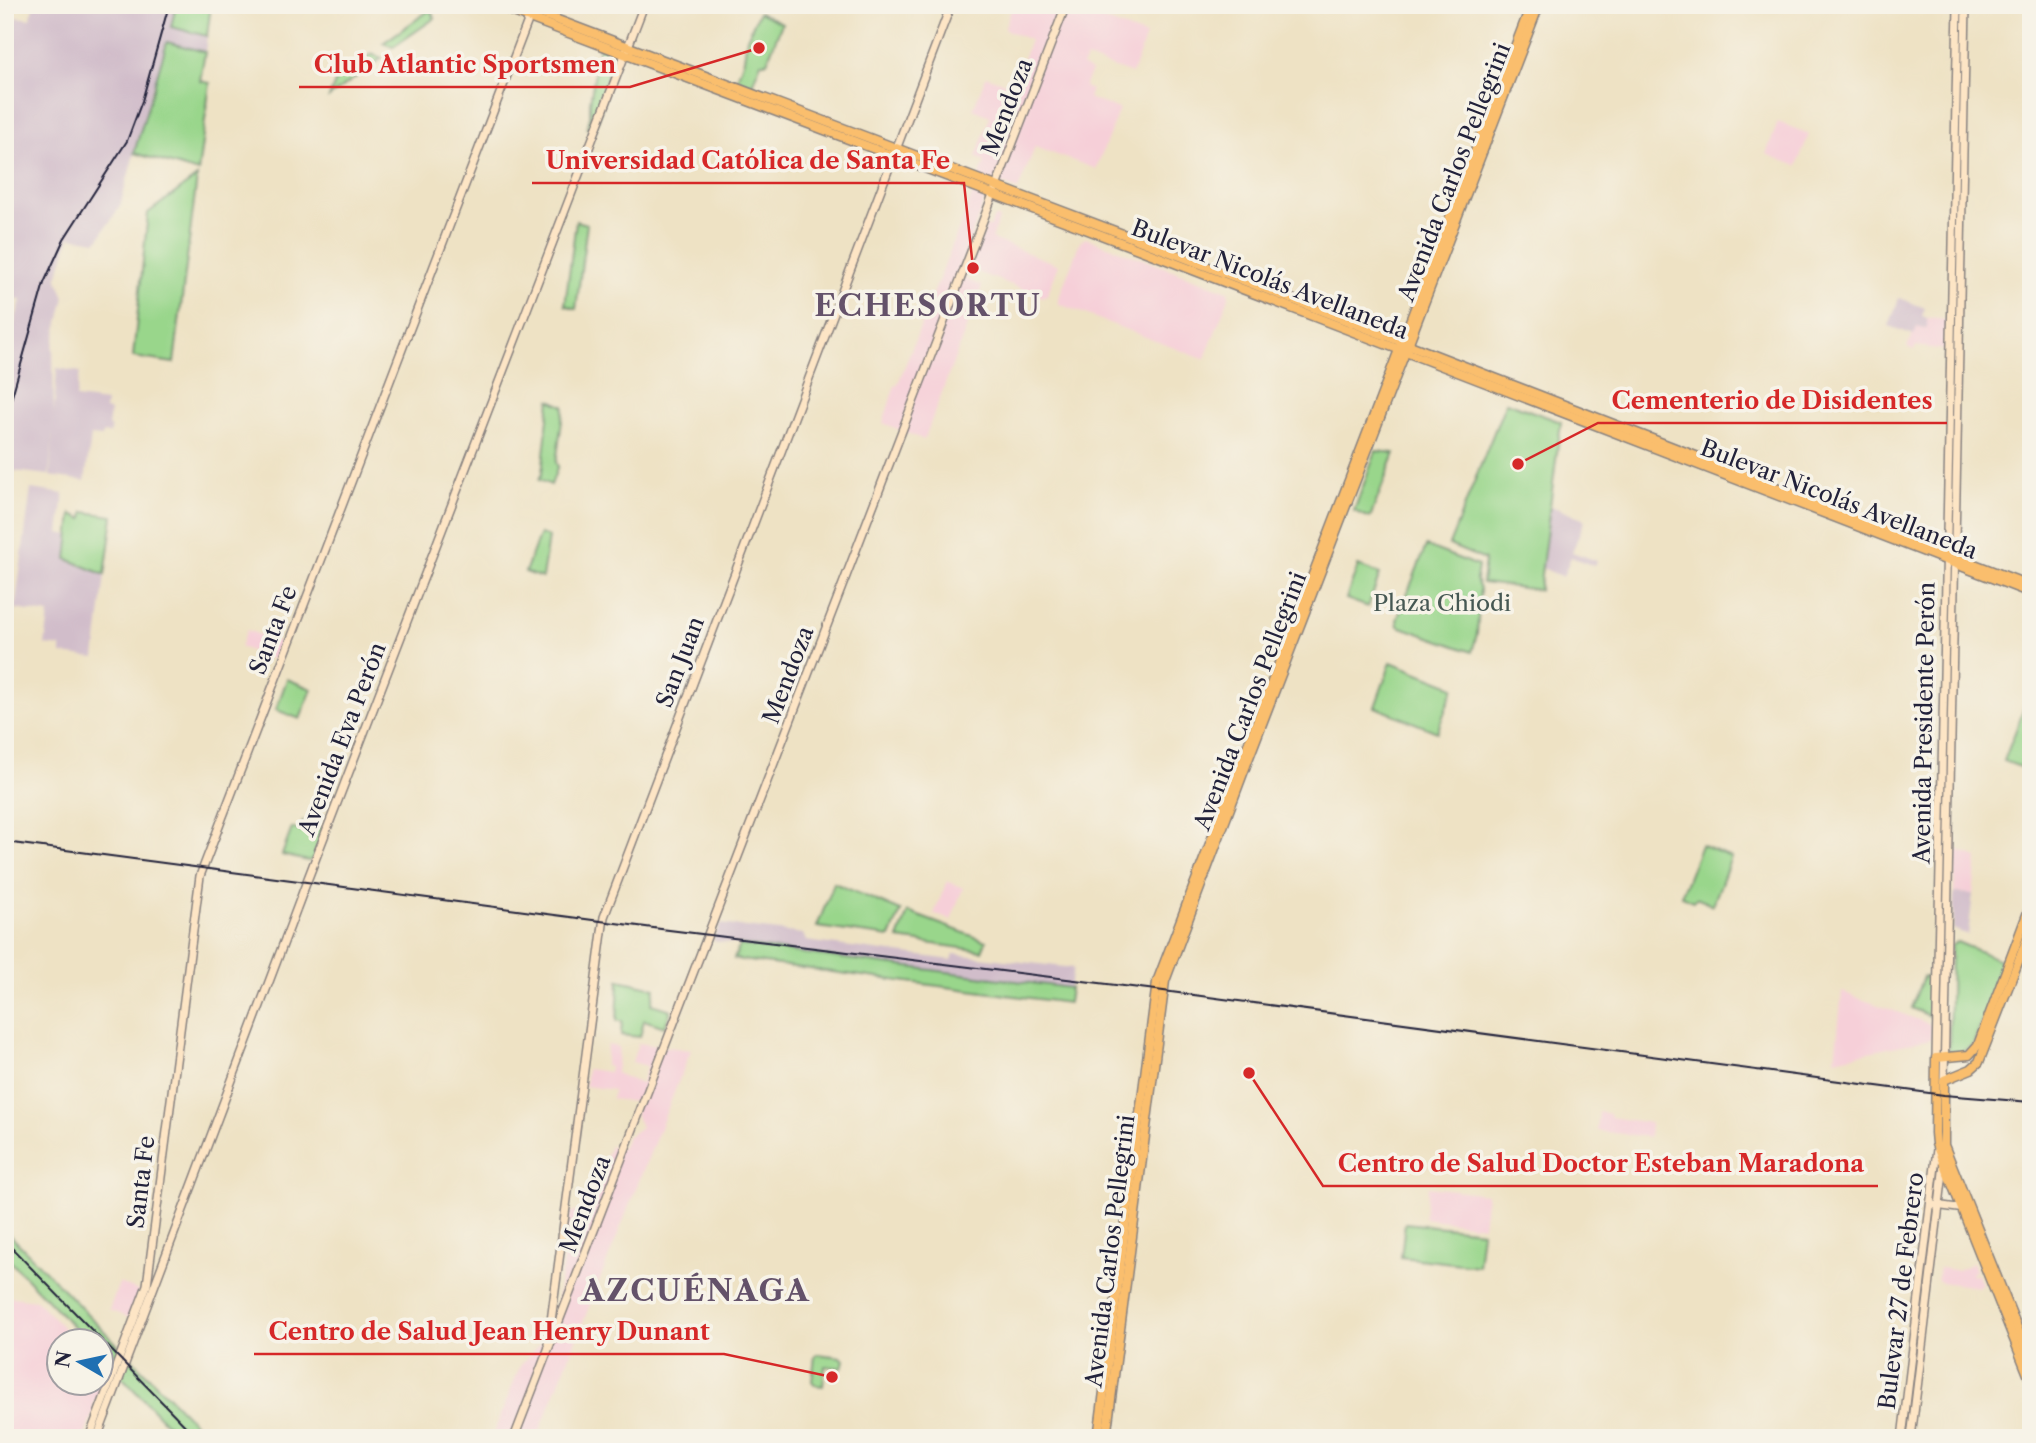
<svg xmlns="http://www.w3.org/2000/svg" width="2036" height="1443" font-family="'Libre Caslon Text',serif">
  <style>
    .built { fill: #f6cfd8 }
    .industrial { fill: #d1bdca }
    .green { fill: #99d68b; stroke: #5e7c63; stroke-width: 2 }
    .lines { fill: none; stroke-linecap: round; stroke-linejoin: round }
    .secondary-casing { stroke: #888280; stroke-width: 10 }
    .primary-casing { stroke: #888280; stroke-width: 11 }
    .secondary { stroke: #fde5c5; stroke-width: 7 }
    .primary { stroke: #fabe6d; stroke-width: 8 }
    .rail { stroke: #22223b; stroke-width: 2 }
    .labels { text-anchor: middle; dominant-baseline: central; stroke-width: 7; stroke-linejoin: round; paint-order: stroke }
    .street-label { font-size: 23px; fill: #22223b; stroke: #f7f3e8 }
    .park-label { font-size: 23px; fill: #465853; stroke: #f7f3e8 }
    .district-label { font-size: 30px; font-weight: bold; letter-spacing: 2px; fill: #64526a; stroke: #f7f3e8 }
    .leader { fill: none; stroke: #d62828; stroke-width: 2.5 }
    .callout-dot { fill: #d62828; stroke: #f7f3e8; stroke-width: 2.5 }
    .callout-label { font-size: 24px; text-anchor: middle; font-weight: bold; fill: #d62828; stroke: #f7f3e8; stroke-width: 7; stroke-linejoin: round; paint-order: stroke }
  </style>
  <rect width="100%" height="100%" fill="#f7f3e8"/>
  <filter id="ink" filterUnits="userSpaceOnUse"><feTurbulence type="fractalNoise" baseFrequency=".0143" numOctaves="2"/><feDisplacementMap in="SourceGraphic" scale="14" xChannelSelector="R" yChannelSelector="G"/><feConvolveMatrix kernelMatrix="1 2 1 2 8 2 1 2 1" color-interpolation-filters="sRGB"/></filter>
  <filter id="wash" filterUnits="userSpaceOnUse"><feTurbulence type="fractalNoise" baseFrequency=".00686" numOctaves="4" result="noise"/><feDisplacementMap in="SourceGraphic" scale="28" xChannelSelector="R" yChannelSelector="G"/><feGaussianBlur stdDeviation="1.57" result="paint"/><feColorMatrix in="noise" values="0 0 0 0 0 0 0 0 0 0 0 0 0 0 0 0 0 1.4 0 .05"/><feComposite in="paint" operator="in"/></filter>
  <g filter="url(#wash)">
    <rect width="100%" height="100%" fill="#eee2c4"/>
    <g class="built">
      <path d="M1013,5H1100L1096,17L1146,36L1132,74L1087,58L1082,66L1091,71L1084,87L1091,90L1088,98L1119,109L1096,169L1035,147L1018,190L992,180L957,275L982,286L924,440L883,423L895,385L897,386L985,162L976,157L990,116L973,109L986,76L1013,86L1030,40L1004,29Z"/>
      <path d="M1778,122L1809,134L1797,166L1766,154Z"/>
      <path d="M994,217L999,219L992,239L1059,265L1047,295L1043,297L970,269L986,226L990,227Z"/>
      <path d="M1086,238L1228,291L1229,297L1205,358L1203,359L1059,304L1058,300L1080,241Z"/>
      <path d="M1927,318L1946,320L1945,350L1916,346L1914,350L1907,347L1916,327L1926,328Z"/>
      <path d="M247,630L281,643L275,660L240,647Z"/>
      <path d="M1956,850L1977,858L1973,894L1954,893Z"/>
      <path d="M947,881L963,888L951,920L934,914Z"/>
      <path d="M1842,992L1930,1024L1931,1039L1835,1059Z"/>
      <path d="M638,1043L691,1050L537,1438H492L520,1366L553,1330L570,1212H584L610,1146L622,1149L627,1137L641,1127L636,1116L635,1102L612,1099L613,1090L585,1086L587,1069L609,1072L610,1067L605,1066L607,1045L619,1047L616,1073L641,1084L647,1066L632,1062Z"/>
      <path d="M1599,1112L1610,1114V1117L1651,1123L1649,1137L1597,1131Z"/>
      <path d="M1428,1187L1487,1194L1483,1226L1424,1218Z"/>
      <path d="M1973,1263L1976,1270L1971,1273L1973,1276L1977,1274L1982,1284L1979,1287L1940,1282L1937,1278L1939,1268L1957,1270Z"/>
      <path d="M119,1283L140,1292L130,1318L109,1310Z"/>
      <path d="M5,1296L36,1300L76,1341L60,1342V1384H102V1367L109,1374L98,1400L95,1399L93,1407L95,1408L84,1438H5V1382L9,1354L5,1353Z"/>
    </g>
    <g class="industrial">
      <path d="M33,5H176L171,27L207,36L205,52L167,42L156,85L153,84L120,206L97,241L70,237L57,278L65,297L53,347L54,421L49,475L5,470V356L21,300L5,297V20L16,22L17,17L31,19Z"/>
      <path d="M1899,298L1925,308L1922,316L1927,318V328L1917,327L1914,335L1889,326Z"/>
      <path d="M57,368L80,372L76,398L106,402L105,410L110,411L108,427H111L110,434L103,433L102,437L91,436L85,481L50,476Z"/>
      <path d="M31,489L64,494L59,533L70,535L67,559L105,575L95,658L61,654V647L45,645L49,614L15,609Z"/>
      <path d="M1549,505L1585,520L1572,552L1597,561L1594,566L1571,557L1563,577L1542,568Z"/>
      <path d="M1954,893L1973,894L1968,935L1953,929Z"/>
      <path d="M720,924L803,934L806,941L952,960L954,954L1073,968L1070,988L713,941Z"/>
    </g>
    <g class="green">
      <path d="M176,5H211L207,36L171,27Z"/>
      <path d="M430,10L435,18L393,47L383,43Z"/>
      <path d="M759,12L782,23L767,62H761L752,85L737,79L744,59L747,38Z"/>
      <path d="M167,42L205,52L200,81L210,83L198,172L134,153Z"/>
      <path d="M599,47L610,51L604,99L595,130L587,128L590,117V102Z"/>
      <path d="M371,54L382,58L329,97L336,80Z"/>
      <path d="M197,177L174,363L133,357L148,213Z"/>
      <path d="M576,221L587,224L576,309L565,305Z"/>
      <path d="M550,400L564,406L556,463L558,466L551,485L539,480L542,473Z"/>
      <path d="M1506,402L1561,422L1539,590L1482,583L1485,560L1449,545Z"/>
      <path d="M1376,451L1395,453L1370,518L1354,511Z"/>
      <path d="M84,512L113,516L105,575L67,559L72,514L83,519Z"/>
      <path d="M540,534L548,537L542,578L525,572Z"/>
      <path d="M1426,546L1478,566L1476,580L1480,589L1477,634L1472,652L1398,626L1397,620Z"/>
      <path d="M1358,566L1380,574L1368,607L1346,599Z"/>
      <path d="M1391,662L1454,687L1437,732L1375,707Z"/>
      <path d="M287,679L312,689L300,719L276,710Z"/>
      <path d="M2030,693H2031V771L2004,761Z"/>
      <path d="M303,821L324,830L312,860L308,861L282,855L292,828L301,831Z"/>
      <path d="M1701,845L1731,857L1713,905L1696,898L1694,901L1681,896Z"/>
      <path d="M834,883L901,911L890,937L817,927Z"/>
      <path d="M908,912L986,941L982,951L898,939Z"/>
      <path d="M1957,942L2000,960L2001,969L1973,1045L1960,1053H1949L1951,946Z"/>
      <path d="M740,945L1070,988L1068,1003L734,959Z"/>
      <path d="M1923,977L1933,978L1932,1017L1911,1008Z"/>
      <path d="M619,980L655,988L652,1004L671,1010L665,1027L644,1020L640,1037L621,1035L622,1021H617Z"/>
      <path d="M1405,1223L1482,1231L1478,1266L1401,1257Z"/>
      <path d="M5,1230L209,1438H180L102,1356V1342L87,1341L5,1256Z"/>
      <path d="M818,1354L841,1357L844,1360L842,1368L825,1366L823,1386L815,1385L812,1381L815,1356Z"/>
    </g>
  </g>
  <g filter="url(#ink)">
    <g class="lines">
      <defs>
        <g id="secondary">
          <path d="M1936,1058L1958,5"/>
          <path d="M1944,1080L1966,5"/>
          <path d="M1935,1205L1965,1209"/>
          <path d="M548,1344L604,917L951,5"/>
          <path d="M89,1438L147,1285L200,876L534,5"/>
          <path d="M97,1438L307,881L644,5"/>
          <path d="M514,1438L1066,5"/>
          <path d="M1902,1438L1937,1149"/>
          <path d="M1911,1438L1944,1164"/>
        </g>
        <g id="primary">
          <path d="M495,5L1154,255L2031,593"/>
          <path d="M518,5L1157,247L2031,586"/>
          <path d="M2031,904L1978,1045L1969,1055L1936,1058L1935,1133L1936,1144L2031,1382"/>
          <path d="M2031,929L1979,1062L1971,1069L1944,1080V1145L2031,1362"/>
          <path d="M1098,1438L1157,982L1531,5"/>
          <path d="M1106,1438L1165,981L1248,760L1539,5"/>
        </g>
      </defs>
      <use href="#secondary" class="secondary-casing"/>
      <use href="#primary" class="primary-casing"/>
      <use href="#secondary" class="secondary"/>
      <use href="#primary" class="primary"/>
      <g class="rail">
        <path d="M5,421L44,283L64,239L127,141L142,101L169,5"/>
        <path d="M5,842L661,929L1156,990L1944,1095L2031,1102"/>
        <path d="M5,1241L197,1438"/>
      </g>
    </g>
  </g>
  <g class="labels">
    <g class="street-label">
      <text transform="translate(1007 107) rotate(-69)">Mendoza</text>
      <text transform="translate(1454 172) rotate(-69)">Avenida Carlos Pellegrini</text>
      <text transform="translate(1270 279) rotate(21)">Bulevar Nicolás Avellaneda</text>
      <text transform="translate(1839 499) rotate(21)">Bulevar Nicolás Avellaneda</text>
      <text transform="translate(273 630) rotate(-69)">Santa Fe</text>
      <text transform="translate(680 662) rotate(-69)">San Juan</text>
      <text transform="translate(788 675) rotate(-69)">Mendoza</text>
      <text transform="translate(1250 701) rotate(-69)">Avenida Carlos Pellegrini</text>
      <text transform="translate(1924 723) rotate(-89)">Avenida Presidente Perón</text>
      <text transform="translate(342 739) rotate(-69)">Avenida Eva Perón</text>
      <text transform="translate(141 1182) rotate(-83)">Santa Fe</text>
      <text transform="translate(585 1204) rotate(-69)">Mendoza</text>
      <text transform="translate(1110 1251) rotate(-83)">Avenida Carlos Pellegrini</text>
      <text transform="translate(1901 1291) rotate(-83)">Bulevar 27 de Febrero</text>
    </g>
    <g class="park-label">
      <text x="1442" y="603">Plaza Chiodi</text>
    </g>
    <g class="district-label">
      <text x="928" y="305">ECHESORTU</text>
      <text x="696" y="1290">AZCUÉNAGA</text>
    </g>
  </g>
  <path class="leader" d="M759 48L630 87H299M973 268L964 183H532M1518 464L1598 423H1947M1249 1073L1323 1186H1878M832 1377L724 1354H254"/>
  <g class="callout-dot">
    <circle cx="759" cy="48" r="7"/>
    <circle cx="973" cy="268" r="7"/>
    <circle cx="1518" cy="464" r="7"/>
    <circle cx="1249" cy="1073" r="7"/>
    <circle cx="832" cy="1377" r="7"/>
  </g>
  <g class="callout-label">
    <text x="465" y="73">Club Atlantic Sportsmen</text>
    <text x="748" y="169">Universidad Católica de Santa Fe</text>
    <text x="1772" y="409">Cementerio de Disidentes</text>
    <text x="1601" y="1172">Centro de Salud Doctor Esteban Maradona</text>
    <text x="489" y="1340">Centro de Salud Jean Henry Dunant</text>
  </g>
  <rect width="2036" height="1443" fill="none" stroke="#f7f3e8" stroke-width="28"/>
  <g transform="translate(80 1362) rotate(279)"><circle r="33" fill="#f7f3e8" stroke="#a29fa3" stroke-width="2"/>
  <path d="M0-5L12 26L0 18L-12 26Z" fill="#1f6fb2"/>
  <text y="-10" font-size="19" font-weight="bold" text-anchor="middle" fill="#22223b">N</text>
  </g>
</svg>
